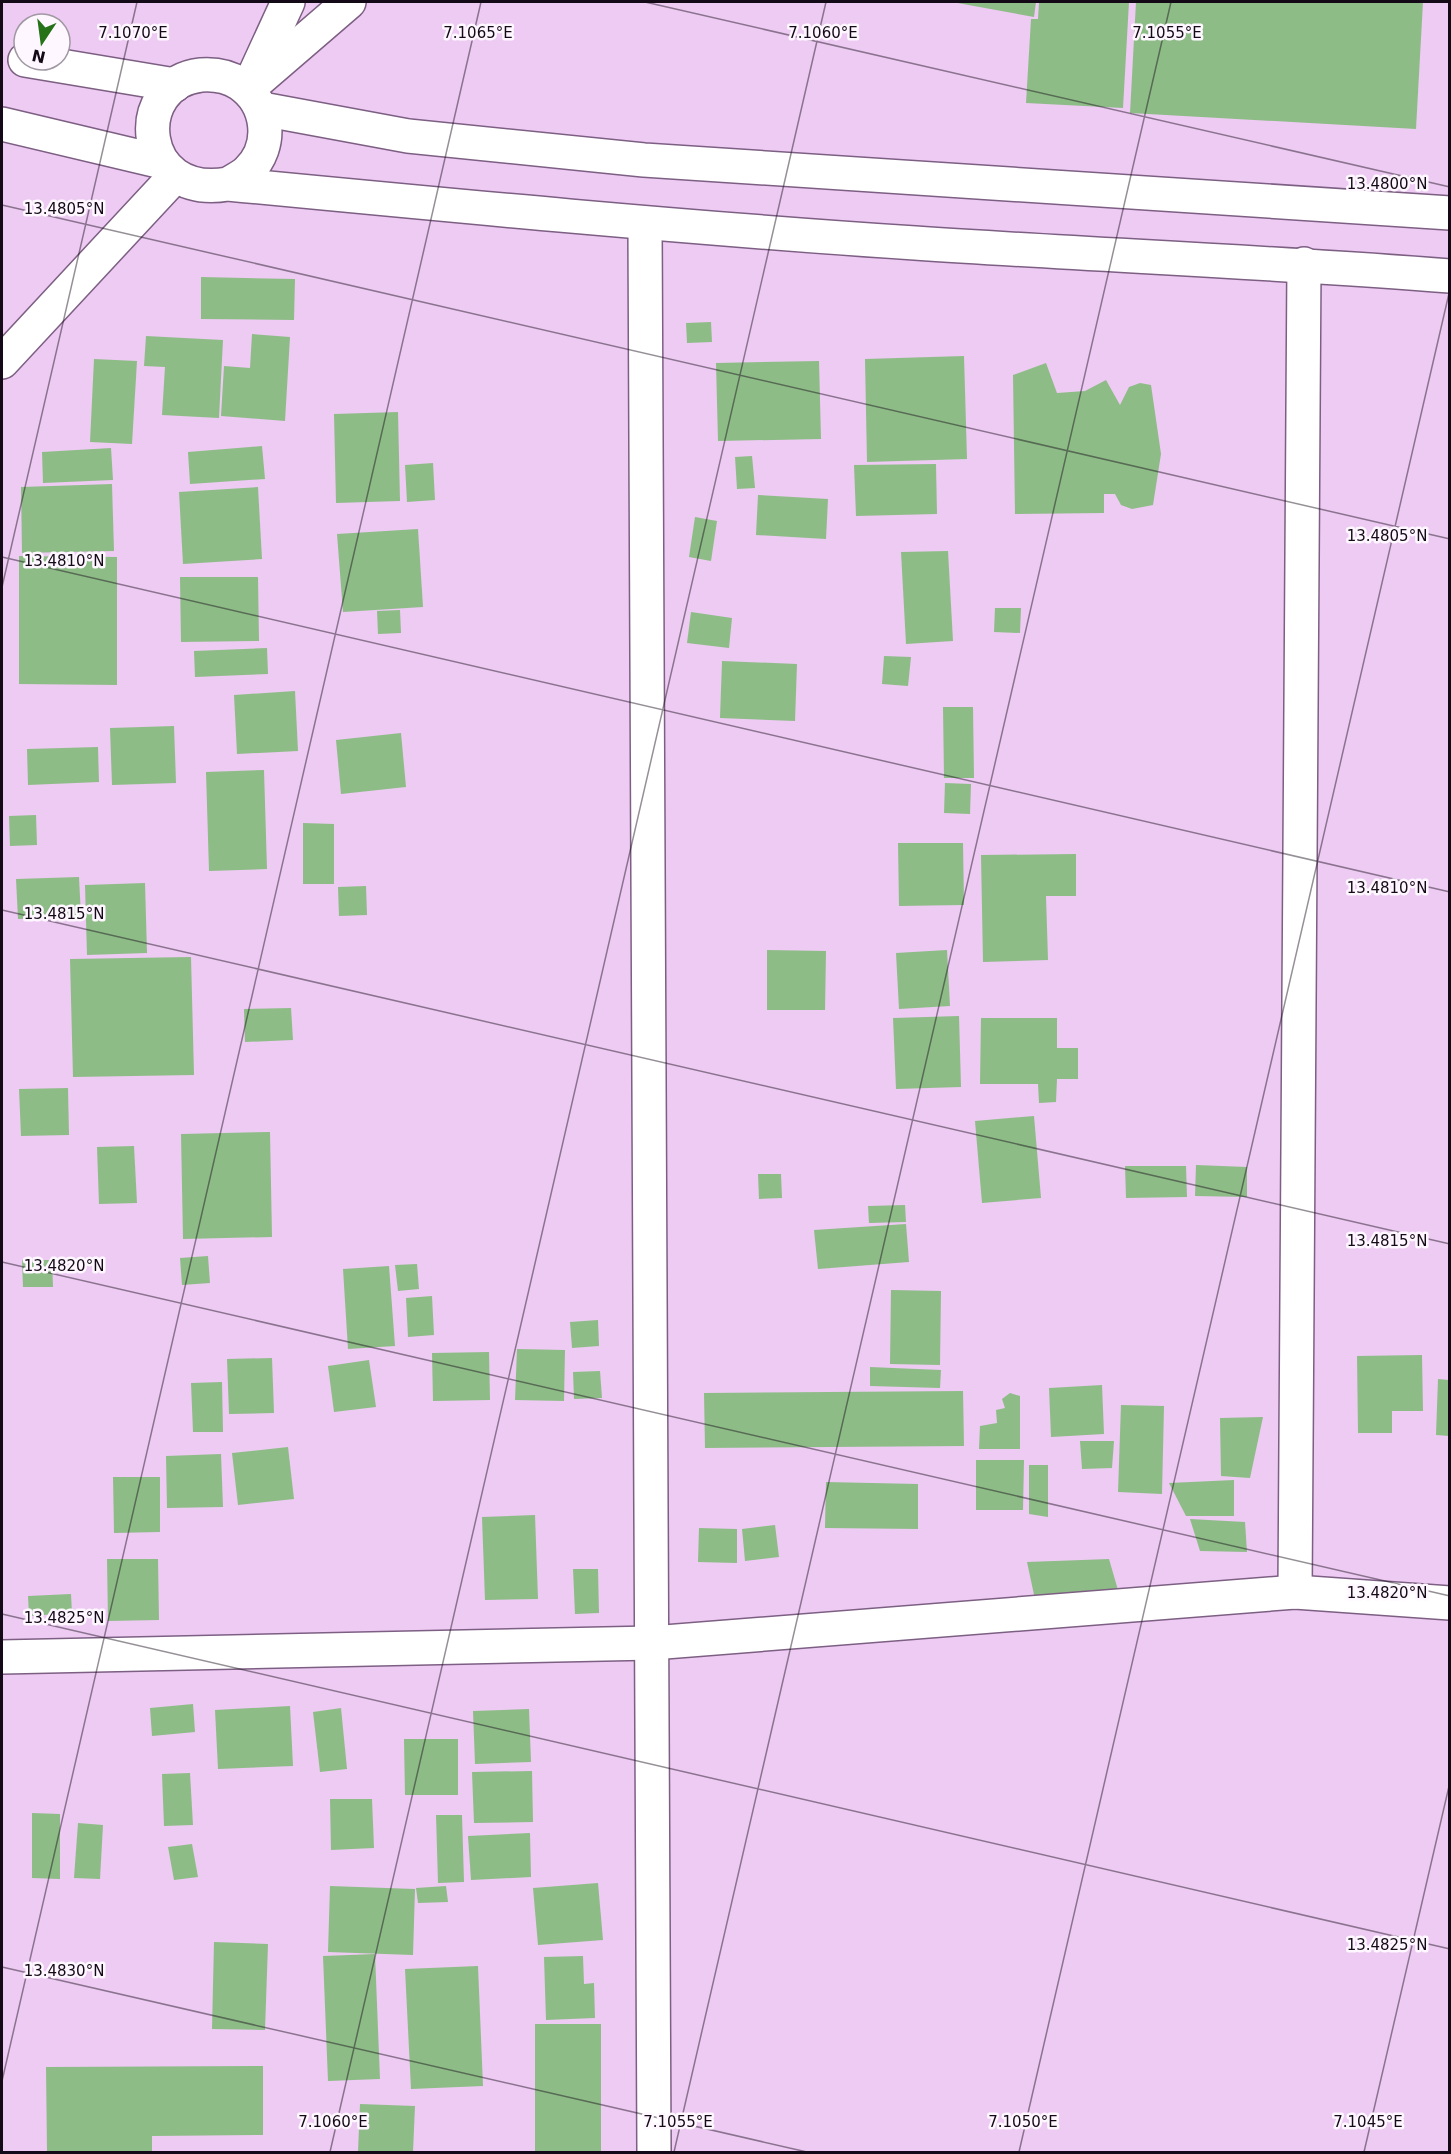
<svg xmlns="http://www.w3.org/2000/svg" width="1451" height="2154" font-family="'DejaVu Sans',sans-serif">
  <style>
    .building { fill: #8ebc87 }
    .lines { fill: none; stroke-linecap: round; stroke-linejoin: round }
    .street-casing { stroke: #7d5f83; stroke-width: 36 }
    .secondary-casing { stroke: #7d5f83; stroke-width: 36 }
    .street { stroke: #fff; stroke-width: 33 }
    .secondary { stroke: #fff; stroke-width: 33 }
    .ticks { fill: none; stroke: #140916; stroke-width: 1.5; stroke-opacity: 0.45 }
    .ticks-label { font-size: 15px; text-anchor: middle; fill: #140916; stroke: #fef7ff; stroke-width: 5; stroke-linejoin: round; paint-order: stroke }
  </style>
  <rect width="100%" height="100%" fill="#edcbf3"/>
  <g class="building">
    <path d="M952,2H1036L1034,17Z"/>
    <path d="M1039,2H1129L1123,108L1026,103L1031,19H1038Z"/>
    <path d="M1136,2H1423L1416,129L1130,113Z"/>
    <path d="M201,277L295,279L294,320L201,319Z"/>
    <path d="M711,322L712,342L687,343L686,323Z"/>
    <path d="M252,334L290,337L285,421L221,416L224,366L250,368Z"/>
    <path d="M146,336L223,340L219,418L162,415L165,367L144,366Z"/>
    <path d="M964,356L967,459L867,462L865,359Z"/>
    <path d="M94,359L137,361L132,444L90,442Z"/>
    <path d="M819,361L821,439L718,441L716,363Z"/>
    <path d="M1046,363L1057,393L1085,391L1106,380L1120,405L1129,387L1140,383L1151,385L1161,454L1153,505L1132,509L1121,505L1115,494H1104V513L1015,514L1013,375Z"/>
    <path d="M398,412L400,501L336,503L334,414Z"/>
    <path d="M262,446L265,479L190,484L188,452Z"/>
    <path d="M111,448L113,480L43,483L42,452Z"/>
    <path d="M752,456L755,488L737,489L735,457Z"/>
    <path d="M433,463L435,500L407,502L405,465Z"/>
    <path d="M936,464L937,514L856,516L854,465Z"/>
    <path d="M112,484L114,551L22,553L21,487Z"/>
    <path d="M258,487L262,559L183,564L179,492Z"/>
    <path d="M758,495L828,499L826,539L756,535Z"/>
    <path d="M695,517L717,521L711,561L689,557Z"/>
    <path d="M418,529L423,607L343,612L337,534Z"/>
    <path d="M948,551L953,641L906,644L901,552Z"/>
    <path d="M19,556L117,557V685L19,684Z"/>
    <path d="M180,577H258L259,641L181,642Z"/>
    <path d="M995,608H1021L1020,633L994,632Z"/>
    <path d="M400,610L401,633L378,634L377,611Z"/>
    <path d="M691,612L732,618L729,648L687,643Z"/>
    <path d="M267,648L268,674L195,677L194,651Z"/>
    <path d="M884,656L911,657L908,686L882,684Z"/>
    <path d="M722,661L797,664L795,721L720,718Z"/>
    <path d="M295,691L298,751L237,754L234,695Z"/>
    <path d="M943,707H973L974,778H944Z"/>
    <path d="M174,726L176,783L112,785L110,728Z"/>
    <path d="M401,733L406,787L341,794L336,740Z"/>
    <path d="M98,747L99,782L28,785L27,749Z"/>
    <path d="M264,770L267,869L209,871L206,772Z"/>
    <path d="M945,783L971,784L970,814L944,813Z"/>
    <path d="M36,815L37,845L10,846L9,816Z"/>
    <path d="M303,823L334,824V884H303Z"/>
    <path d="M898,843H963L964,905L899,906Z"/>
    <path d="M1076,854V896H1046L1048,960L983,962L981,855Z"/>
    <path d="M79,877L81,917L18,919L16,879Z"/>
    <path d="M145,883L147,953L87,955L85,885Z"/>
    <path d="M366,886L367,915L339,916L338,887Z"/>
    <path d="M767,950L826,951L825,1010H767Z"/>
    <path d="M947,950L950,1006L899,1009L896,953Z"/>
    <path d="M191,957L194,1075L73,1077L70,959Z"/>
    <path d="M291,1008L293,1040L245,1042L244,1009Z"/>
    <path d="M959,1016L961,1087L896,1089L893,1018Z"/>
    <path d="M981,1018H1057V1048H1078V1079H1057L1056,1102L1039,1103L1038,1084H980Z"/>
    <path d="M68,1088L69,1135L21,1136L19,1089Z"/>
    <path d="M1034,1116L1041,1198L982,1203L975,1121Z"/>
    <path d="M270,1132L272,1237L183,1239L181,1134Z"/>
    <path d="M134,1146L137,1203L99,1204L97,1147Z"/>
    <path d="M1196,1165L1247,1167V1197L1195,1196Z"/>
    <path d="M1125,1166H1186L1187,1197L1126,1198Z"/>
    <path d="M758,1174H781L782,1198L759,1199Z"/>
    <path d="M905,1205L906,1222L869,1223L868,1206Z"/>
    <path d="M906,1224L909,1262L818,1269L814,1230Z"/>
    <path d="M208,1256L210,1283L182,1285L180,1258Z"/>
    <path d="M22,1260H52L53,1287H23Z"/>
    <path d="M417,1264L419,1289L398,1291L395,1265Z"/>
    <path d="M389,1266L395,1346L348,1349L343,1269Z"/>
    <path d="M891,1290L941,1291L940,1365L890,1364Z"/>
    <path d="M432,1296L434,1335L408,1337L406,1298Z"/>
    <path d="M598,1320L599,1346L572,1348L570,1322Z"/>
    <path d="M517,1349L565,1350L564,1401L515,1400Z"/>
    <path d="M489,1352L490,1400L433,1401L432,1353Z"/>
    <path d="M1422,1355L1423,1411H1392V1433H1358L1357,1356Z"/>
    <path d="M272,1358L274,1413L229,1414L227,1359Z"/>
    <path d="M369,1360L376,1407L334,1412L328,1366Z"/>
    <path d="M870,1367L941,1370L940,1388L870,1386Z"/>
    <path d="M600,1371L602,1398L574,1399L573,1372Z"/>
    <path d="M1438,1379L1449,1380V1436L1436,1435Z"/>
    <path d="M222,1382L223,1432H193L191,1383Z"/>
    <path d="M1102,1385L1104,1434L1051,1437L1049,1388Z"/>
    <path d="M963,1391L964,1446L705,1448L704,1393Z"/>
    <path d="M1010,1393L1020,1396V1449H979L980,1426L997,1423L996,1410L1005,1408L1002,1399Z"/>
    <path d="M1121,1405L1164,1406L1162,1494L1118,1492Z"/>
    <path d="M1263,1417L1250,1478L1221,1476L1220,1418Z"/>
    <path d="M1080,1441H1114L1112,1468L1082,1469Z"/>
    <path d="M288,1447L294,1499L238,1505L232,1453Z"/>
    <path d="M221,1454L223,1507L167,1508L166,1456Z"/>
    <path d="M976,1460H1024L1023,1510H976Z"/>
    <path d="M1029,1465H1048V1517L1029,1514Z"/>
    <path d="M113,1477H160V1532L114,1533Z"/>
    <path d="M1234,1480V1516H1186L1169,1483Z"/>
    <path d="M826,1482L918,1484V1529L825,1528Z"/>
    <path d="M535,1515L538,1599L485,1600L482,1517Z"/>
    <path d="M1190,1519L1245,1522L1247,1552L1200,1551Z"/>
    <path d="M775,1525L779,1557L745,1561L742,1529Z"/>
    <path d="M699,1528L737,1529V1563L698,1562Z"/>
    <path d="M107,1559H158L159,1620L108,1621Z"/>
    <path d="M1109,1559L1120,1597L1036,1604L1027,1562Z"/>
    <path d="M573,1569H598L599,1613L575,1614Z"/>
    <path d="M71,1594L72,1613L29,1616L28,1596Z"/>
    <path d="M193,1704L195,1732L152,1736L150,1708Z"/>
    <path d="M290,1706L293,1766L218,1769L215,1710Z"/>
    <path d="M341,1708L347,1769L320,1772L313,1712Z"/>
    <path d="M529,1709L531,1762L475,1764L473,1711Z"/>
    <path d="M404,1739H458V1795H405Z"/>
    <path d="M532,1771L533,1822L474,1823L472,1772Z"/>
    <path d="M190,1773L193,1825L164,1826L162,1774Z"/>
    <path d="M330,1799H372L374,1848L331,1850Z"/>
    <path d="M32,1813L60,1814V1879L32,1878Z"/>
    <path d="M436,1815H462L464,1882L438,1883Z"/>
    <path d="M78,1823L103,1825L100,1879L74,1878Z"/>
    <path d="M530,1833L531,1877L471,1880L468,1836Z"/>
    <path d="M192,1844L198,1877L174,1880L168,1847Z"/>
    <path d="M598,1883L603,1940L538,1945L533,1888Z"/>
    <path d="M330,1886L415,1889L413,1955L328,1952Z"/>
    <path d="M446,1886L448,1902L418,1903L416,1888Z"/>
    <path d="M214,1942L268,1944L265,2030L212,2029Z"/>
    <path d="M375,1954L380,2079L328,2081L323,1956Z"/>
    <path d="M583,1956L584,1984L594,1983L595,2018L546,2020L544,1957Z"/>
    <path d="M478,1966L483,2086L411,2089L405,1969Z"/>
    <rect x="535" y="2024" width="66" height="128"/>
    <path d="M263,2066V2135L152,2136V2152H47L46,2067Z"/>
    <path d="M360,2104L415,2106L413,2152H358Z"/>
  </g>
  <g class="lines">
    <defs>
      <g id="street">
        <path d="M248,89L288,2"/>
        <path d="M645,224L654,2152"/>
        <path d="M1295,1592L1304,264"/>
        <path d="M2,1657L652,1643L1295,1592L1450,1603"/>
      </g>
      <g id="secondary">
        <path d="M25,60L175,85"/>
        <path d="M248,89L349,2"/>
        <path d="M262,109L408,136L644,160L1450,213"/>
        <path d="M2,124L162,162"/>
        <path d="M228,184C235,180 243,176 248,171C274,146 269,104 240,84C228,76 215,74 201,75C129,83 137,200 228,184C457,206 686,228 915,243C1093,255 1272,262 1450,276"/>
        <path d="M2,362L175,176"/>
      </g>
    </defs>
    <use href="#street" class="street-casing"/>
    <use href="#secondary" class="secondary-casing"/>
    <use href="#street" class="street"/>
    <use href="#secondary" class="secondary"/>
  </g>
  <path class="ticks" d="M645,2L1450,187M2,205L1450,539M2,557L1450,892M2,587L137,2M2,910L1450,1244M2,1262L1450,1596M2,1614L1450,1949M2,1967L807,2152M2,2081L481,2M330,2152L826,2M674,2152L1171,2M1019,2152L1450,289M1364,2152L1450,1782"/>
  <g class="ticks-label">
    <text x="133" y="38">7.1070°E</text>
    <text x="478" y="38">7.1065°E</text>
    <text x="823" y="38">7.1060°E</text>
    <text x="1167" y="38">7.1055°E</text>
    <text x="1387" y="189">13.4800°N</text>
    <text x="64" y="214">13.4805°N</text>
    <text x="1387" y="541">13.4805°N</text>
    <text x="64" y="566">13.4810°N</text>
    <text x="1387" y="893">13.4810°N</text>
    <text x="64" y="919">13.4815°N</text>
    <text x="1387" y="1246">13.4815°N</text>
    <text x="64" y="1271">13.4820°N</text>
    <text x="1387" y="1598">13.4820°N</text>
    <text x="64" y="1623">13.4825°N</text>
    <text x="1387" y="1950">13.4825°N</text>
    <text x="64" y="1976">13.4830°N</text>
    <text x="333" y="2127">7.1060°E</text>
    <text x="678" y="2127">7.1055°E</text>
    <text x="1023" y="2127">7.1050°E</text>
    <text x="1368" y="2127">7.1045°E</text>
  </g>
  <rect width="1451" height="2154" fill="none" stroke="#140916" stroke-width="6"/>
  <g transform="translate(42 42) rotate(193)"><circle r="28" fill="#fef7ff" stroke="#a098a2" stroke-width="1.5"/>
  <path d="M0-4.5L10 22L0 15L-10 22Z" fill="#257219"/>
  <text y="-9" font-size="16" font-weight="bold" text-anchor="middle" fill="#140916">N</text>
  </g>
</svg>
